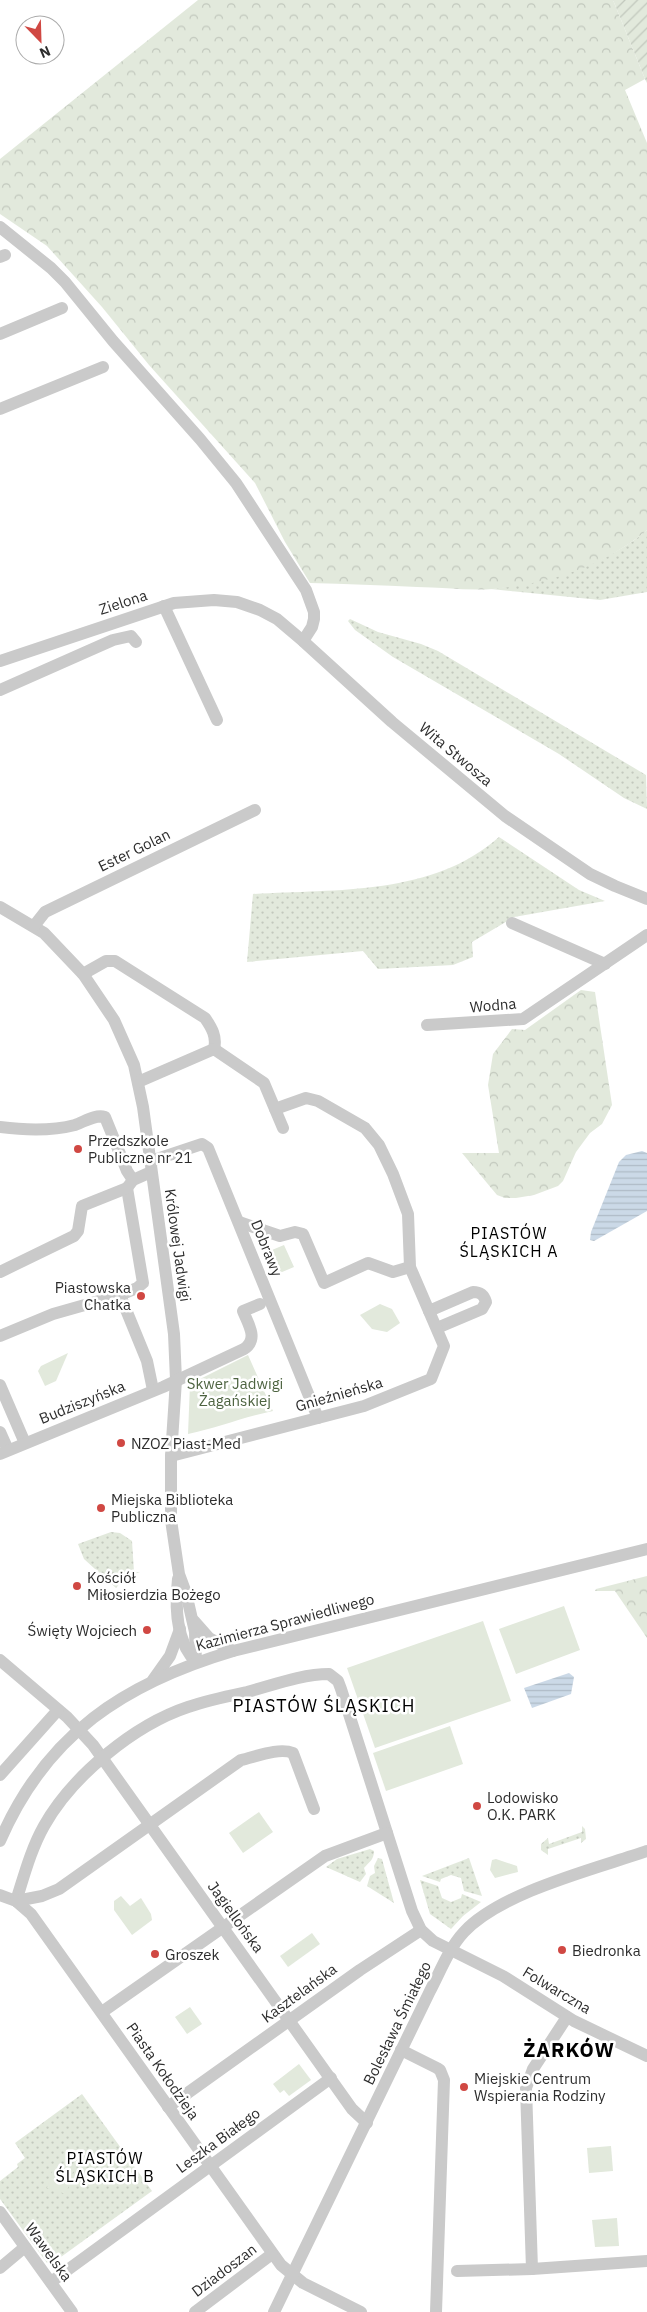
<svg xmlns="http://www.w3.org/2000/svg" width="647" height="2312" font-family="'IBM Plex Sans',sans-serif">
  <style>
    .grass { fill: url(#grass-dots) }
    .forest { fill: url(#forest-crowns) }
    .park { fill: #e2e9dc }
    .garden { fill: url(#garden-furrows) }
    .water { fill: url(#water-rules) }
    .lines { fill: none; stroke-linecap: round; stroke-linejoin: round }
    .minor { stroke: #cacaca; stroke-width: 12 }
    .poi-dot { fill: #d04843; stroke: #fff; stroke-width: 2 }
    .labels { text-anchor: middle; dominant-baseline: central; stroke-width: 5; stroke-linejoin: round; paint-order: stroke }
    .street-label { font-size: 15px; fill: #2d2d2d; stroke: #fff }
    .poi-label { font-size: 15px; fill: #2d2d2d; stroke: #fff; text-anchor: start }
    .park-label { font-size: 15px; fill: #4d6340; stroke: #fff }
    .neighbourhood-label { font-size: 16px; letter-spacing: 1px; fill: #000; stroke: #fff }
    .quarter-label { font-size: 18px; letter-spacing: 1px; fill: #000; stroke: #fff }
    .district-label { font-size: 20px; font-weight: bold; letter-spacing: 1px; fill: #000; stroke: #fff }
  </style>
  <defs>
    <pattern id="grass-dots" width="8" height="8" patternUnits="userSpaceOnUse" patternTransform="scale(1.25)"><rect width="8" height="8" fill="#e2e9dc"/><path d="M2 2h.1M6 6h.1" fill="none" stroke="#c2c8bd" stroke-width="1.8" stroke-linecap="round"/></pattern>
    <pattern id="forest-crowns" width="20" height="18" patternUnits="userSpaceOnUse" patternTransform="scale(1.25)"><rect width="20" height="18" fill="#e2e9dc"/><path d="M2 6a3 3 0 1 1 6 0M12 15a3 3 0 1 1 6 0" fill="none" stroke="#c2c8bd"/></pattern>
    <pattern id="garden-furrows" width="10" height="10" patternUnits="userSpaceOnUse" patternTransform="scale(1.25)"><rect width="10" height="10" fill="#e2e9dc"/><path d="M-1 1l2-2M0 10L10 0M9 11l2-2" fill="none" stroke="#c2c8bd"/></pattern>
    <pattern id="water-rules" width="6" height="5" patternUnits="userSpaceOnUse" patternTransform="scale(1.25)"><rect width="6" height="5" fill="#cbd9e7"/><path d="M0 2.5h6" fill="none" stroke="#afbbc6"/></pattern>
  </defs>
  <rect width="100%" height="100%" fill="#fff"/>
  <g class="grass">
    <path d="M647,530V592L600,600L491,589C546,582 605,566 647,530Z"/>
    <path d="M350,619L378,632L421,644L438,651L646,775L647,809L624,798L559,754L393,657L355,630L348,621Z"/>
    <path d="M499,837L579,890L605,901L514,917L472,942L473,957L453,965L378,969L363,951L247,962L253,894C336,889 433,896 499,837Z"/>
    <path d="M111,1532L120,1533L132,1541L134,1572H140L124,1578L116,1588L84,1559L78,1544Z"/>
    <path d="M582,1826L585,1829L586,1839L581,1843V1838L548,1849V1855L541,1850V1844L548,1838L549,1844L582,1832Z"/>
    <path d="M370,1849L374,1851C374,1860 369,1862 364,1868L366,1874L360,1882L326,1867L337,1859Z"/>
    <path d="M378,1858L382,1859L394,1903L367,1886L370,1876L375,1873L374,1866Z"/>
    <path d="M469,1858L482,1896L464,1891L461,1878L451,1875L441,1879L440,1882L422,1876Z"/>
    <path d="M420,1880L438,1886L442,1898L451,1902L461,1898L462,1894L481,1902L463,1916L451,1929L430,1914Z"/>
    <path d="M82,2094L152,2191L54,2262L47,2263L0,2199V2181L18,2167L17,2164L25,2158L15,2143Z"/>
  </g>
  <g class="forest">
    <path d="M198,0H613L645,79L625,90L647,143V530C605,566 548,584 493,589C468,591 442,587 417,587C381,585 346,584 310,583L285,542L255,483L149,365L102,307L47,246L0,214V159Z"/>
    <path d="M581,990L595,992L612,1105L602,1124L590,1133L576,1152L563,1181L558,1186L534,1195L516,1198H505L497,1195L462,1153H499L488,1085L493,1054L512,1029L525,1030Z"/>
    <path d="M647,1576V1638L615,1591H595L596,1589Z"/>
  </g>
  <g class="park">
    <path d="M284,1245L294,1267L275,1275L268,1260L271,1258L272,1250Z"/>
    <path d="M380,1304L392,1309L400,1323L387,1332L372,1329L360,1315Z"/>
    <path d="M68,1353L56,1381L45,1386L38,1371L41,1366Z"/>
    <path d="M248,1355L273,1411C244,1417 217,1428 188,1434L190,1384Z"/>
    <path d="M564,1606L580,1650L516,1674L499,1629Z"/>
    <path d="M483,1621L511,1701L375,1748L347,1668Z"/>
    <path d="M450,1726L463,1764L386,1791L373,1753Z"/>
    <path d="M259,1812L273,1832L243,1853L229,1833Z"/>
    <path d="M496,1859L517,1866L518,1872L495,1878L490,1870L492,1860Z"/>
    <path d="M121,1896L130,1906L141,1898L151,1914L152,1920L132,1935L114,1910V1901Z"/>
    <path d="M312,1933L320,1944L288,1967L280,1956Z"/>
    <path d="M190,2007L202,2024L187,2034L175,2017Z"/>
    <path d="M299,2064L311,2080L289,2096L284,2090L280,2093L273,2084Z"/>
    <path d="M611,2146L613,2171L589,2173L587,2148Z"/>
    <path d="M55,2163L74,2169L66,2194L47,2188Z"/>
    <path d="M617,2218L619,2246L595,2247L592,2220Z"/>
  </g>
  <path class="garden" d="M613,0H647V83L645,79Z"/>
  <g class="water">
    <path d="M642,1151L647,1153V1211L594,1241L590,1240L591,1232L619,1162L626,1155Z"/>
    <path d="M569,1673L574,1677L571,1694L532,1708L524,1688Z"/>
  </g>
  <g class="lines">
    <g class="minor">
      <path d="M0,227L51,268L65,282L113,341L200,439L236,483L306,590L314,612V619L312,627L303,641"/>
      <path d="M0,257L5,255"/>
      <path d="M0,334L62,308"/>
      <path d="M0,409L103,367"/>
      <path d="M164,606L217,720"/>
      <path d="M0,661L174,603L214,600L237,602L260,610L277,619L303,641L392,722L505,816L590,874L615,886L647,899"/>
      <path d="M0,690L113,640L131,636L136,642"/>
      <path d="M0,907L44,933L83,974L114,1020L134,1065L143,1107L174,1334L176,1380L171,1456V1520L179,1574L186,1593L195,1632L196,1662"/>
      <path d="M512,923L605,964"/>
      <path d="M34,926L45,912L255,810"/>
      <path d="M83,974L106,961H115L205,1018C212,1028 217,1037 214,1049"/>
      <path d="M427,1025L523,1019L647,935"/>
      <path d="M138,1082L214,1049L264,1083L283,1128"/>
      <path d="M0,1127C23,1130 52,1131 75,1125C84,1122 95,1114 105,1117L127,1171L133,1180"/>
      <path d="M151,1161L202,1144L208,1148L318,1418"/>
      <path d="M127,1188L143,1283L137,1288L120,1295L147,1361L153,1390"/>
      <path d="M239,1222L280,1236L295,1232L303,1234L324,1283L368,1263L393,1272L410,1267"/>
      <path d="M0,1272L74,1236L78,1231L82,1206L127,1188L133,1180L151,1172"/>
      <path d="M429,1311L473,1292C481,1292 484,1295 486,1302L482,1309L437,1328"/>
      <path d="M0,1336L53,1314L120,1295"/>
      <path d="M0,1385L25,1443"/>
      <path d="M0,1432L8,1450"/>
      <path d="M0,1454L163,1387L244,1349C259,1339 248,1324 243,1311L260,1304"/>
      <path d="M171,1456L364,1406L431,1379L444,1346L410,1267L408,1214L393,1174L379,1145L365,1128L318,1101L306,1098L275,1109"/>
      <path d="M178,1579C175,1606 176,1642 196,1662"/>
      <path d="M194,1621L209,1638L233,1651"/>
      <path d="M0,1660L67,1717L93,1745L352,2109L367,2123"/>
      <path d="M153,1680L170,1656L180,1629"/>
      <path d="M0,1775L58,1710"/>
      <path d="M0,1841C46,1734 125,1683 233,1651L647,1549"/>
      <path d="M0,1895L16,1901L31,1914L281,2265L303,2283L361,2312"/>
      <path d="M16,1901C24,1876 31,1849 44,1826C72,1776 134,1725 188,1707C208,1700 228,1696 247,1692C273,1685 302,1674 329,1674L338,1681L341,1689L412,1911L421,1930L433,1941L503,1976L574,2021L647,2056"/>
      <path d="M16,1901L42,1896L59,1889L241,1760C255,1757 279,1747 293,1753L314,1809"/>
      <path d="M102,2012L325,1856L387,1833"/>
      <path d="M401,2050L437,2068L440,2070L444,2080L436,2312"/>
      <path d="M168,2107L360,1970L421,1930"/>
      <path d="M0,2212L72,2312"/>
      <path d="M0,2268L25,2247"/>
      <path d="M532,2269L526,2088L533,2069L567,2017"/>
      <path d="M457,2271L532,2269L647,2261"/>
      <path d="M51,2282L331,2078"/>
      <path d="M195,2312L272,2254"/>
      <path d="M274,2312L430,1991C440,1972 449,1948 464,1932C501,1892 595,1869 647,1851"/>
    </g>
  </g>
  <g class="poi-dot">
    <circle cx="78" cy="1149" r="5"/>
    <circle cx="141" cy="1296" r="5"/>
    <circle cx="121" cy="1443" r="5"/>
    <circle cx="101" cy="1508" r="5"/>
    <circle cx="77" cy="1586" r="5"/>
    <circle cx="147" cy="1630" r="5"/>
    <circle cx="477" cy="1806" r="5"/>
    <circle cx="562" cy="1950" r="5"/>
    <circle cx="155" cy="1954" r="5"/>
    <circle cx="464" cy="2087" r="5"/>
  </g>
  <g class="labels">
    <g class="street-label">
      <text transform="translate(123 602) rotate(-18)">Zielona</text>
      <text transform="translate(456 754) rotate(40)">Wita Stwosza</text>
      <text transform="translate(134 850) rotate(-26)">Ester Golan</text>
      <text transform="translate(493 1005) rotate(-5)">Wodna</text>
      <text transform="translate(178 1245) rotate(82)">Królowej Jadwigi</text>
      <text transform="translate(267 1248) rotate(68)">Dobrawy</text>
      <text transform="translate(339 1394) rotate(-16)">Gnieźnieńska</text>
      <text transform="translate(82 1402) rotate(-22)">Budziszyńska</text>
      <text transform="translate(285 1622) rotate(-15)">Kazimierza Sprawiedliwego</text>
      <text transform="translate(236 1917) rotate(54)">Jagiellońska</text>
      <text transform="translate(557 1990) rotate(31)">Folwarczna</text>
      <text transform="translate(299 1993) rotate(-36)">Kasztelańska</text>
      <text transform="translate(397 2023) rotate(-64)">Bolesława Śmiałego</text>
      <text transform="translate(163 2071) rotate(55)">Piasta Kołodzieja</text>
      <text transform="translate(218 2140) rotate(-36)">Leszka Białego</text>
      <text transform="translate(49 2252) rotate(54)">Wawelska</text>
      <text transform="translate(224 2270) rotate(-37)">Dziadoszan</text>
    </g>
    <g class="poi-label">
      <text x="88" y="1140">Przedszkole<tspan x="88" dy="17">Publiczne nr 21</tspan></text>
      <text x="131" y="1287" text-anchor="end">Piastowska<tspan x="131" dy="17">Chatka</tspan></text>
      <text x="131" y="1443">NZOZ Piast-Med</text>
      <text x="111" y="1499">Miejska Biblioteka<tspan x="111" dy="17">Publiczna</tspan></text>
      <text x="87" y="1577">Kościół<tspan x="87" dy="17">Miłosierdzia Bożego</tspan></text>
      <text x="137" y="1630" text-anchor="end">Święty Wojciech</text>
      <text x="487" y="1797">Lodowisko<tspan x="487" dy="17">O.K. PARK</tspan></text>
      <text x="572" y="1950">Biedronka</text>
      <text x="165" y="1954">Groszek</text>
      <text x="474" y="2078">Miejskie Centrum<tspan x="474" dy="17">Wspierania Rodziny</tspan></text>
    </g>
    <g class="park-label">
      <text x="235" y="1383">Skwer Jadwigi<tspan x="235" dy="17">Żagańskiej</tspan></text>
    </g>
    <g class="neighbourhood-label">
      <text x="509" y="1233">PIASTÓW<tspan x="509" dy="18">ŚLĄSKICH A</tspan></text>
      <text x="105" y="2158">PIASTÓW<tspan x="105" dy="18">ŚLĄSKICH B</tspan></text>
    </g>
    <g class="quarter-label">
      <text x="324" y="1705">PIASTÓW ŚLĄSKICH</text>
    </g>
    <g class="district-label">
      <text x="569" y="2049">ŻARKÓW</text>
    </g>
  </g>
  <g transform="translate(40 40) rotate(157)"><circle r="24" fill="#ffffff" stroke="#ababab"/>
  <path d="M0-4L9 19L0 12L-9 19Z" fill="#d04843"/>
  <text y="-8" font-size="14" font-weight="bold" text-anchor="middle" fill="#2d2d2d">N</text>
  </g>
</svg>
